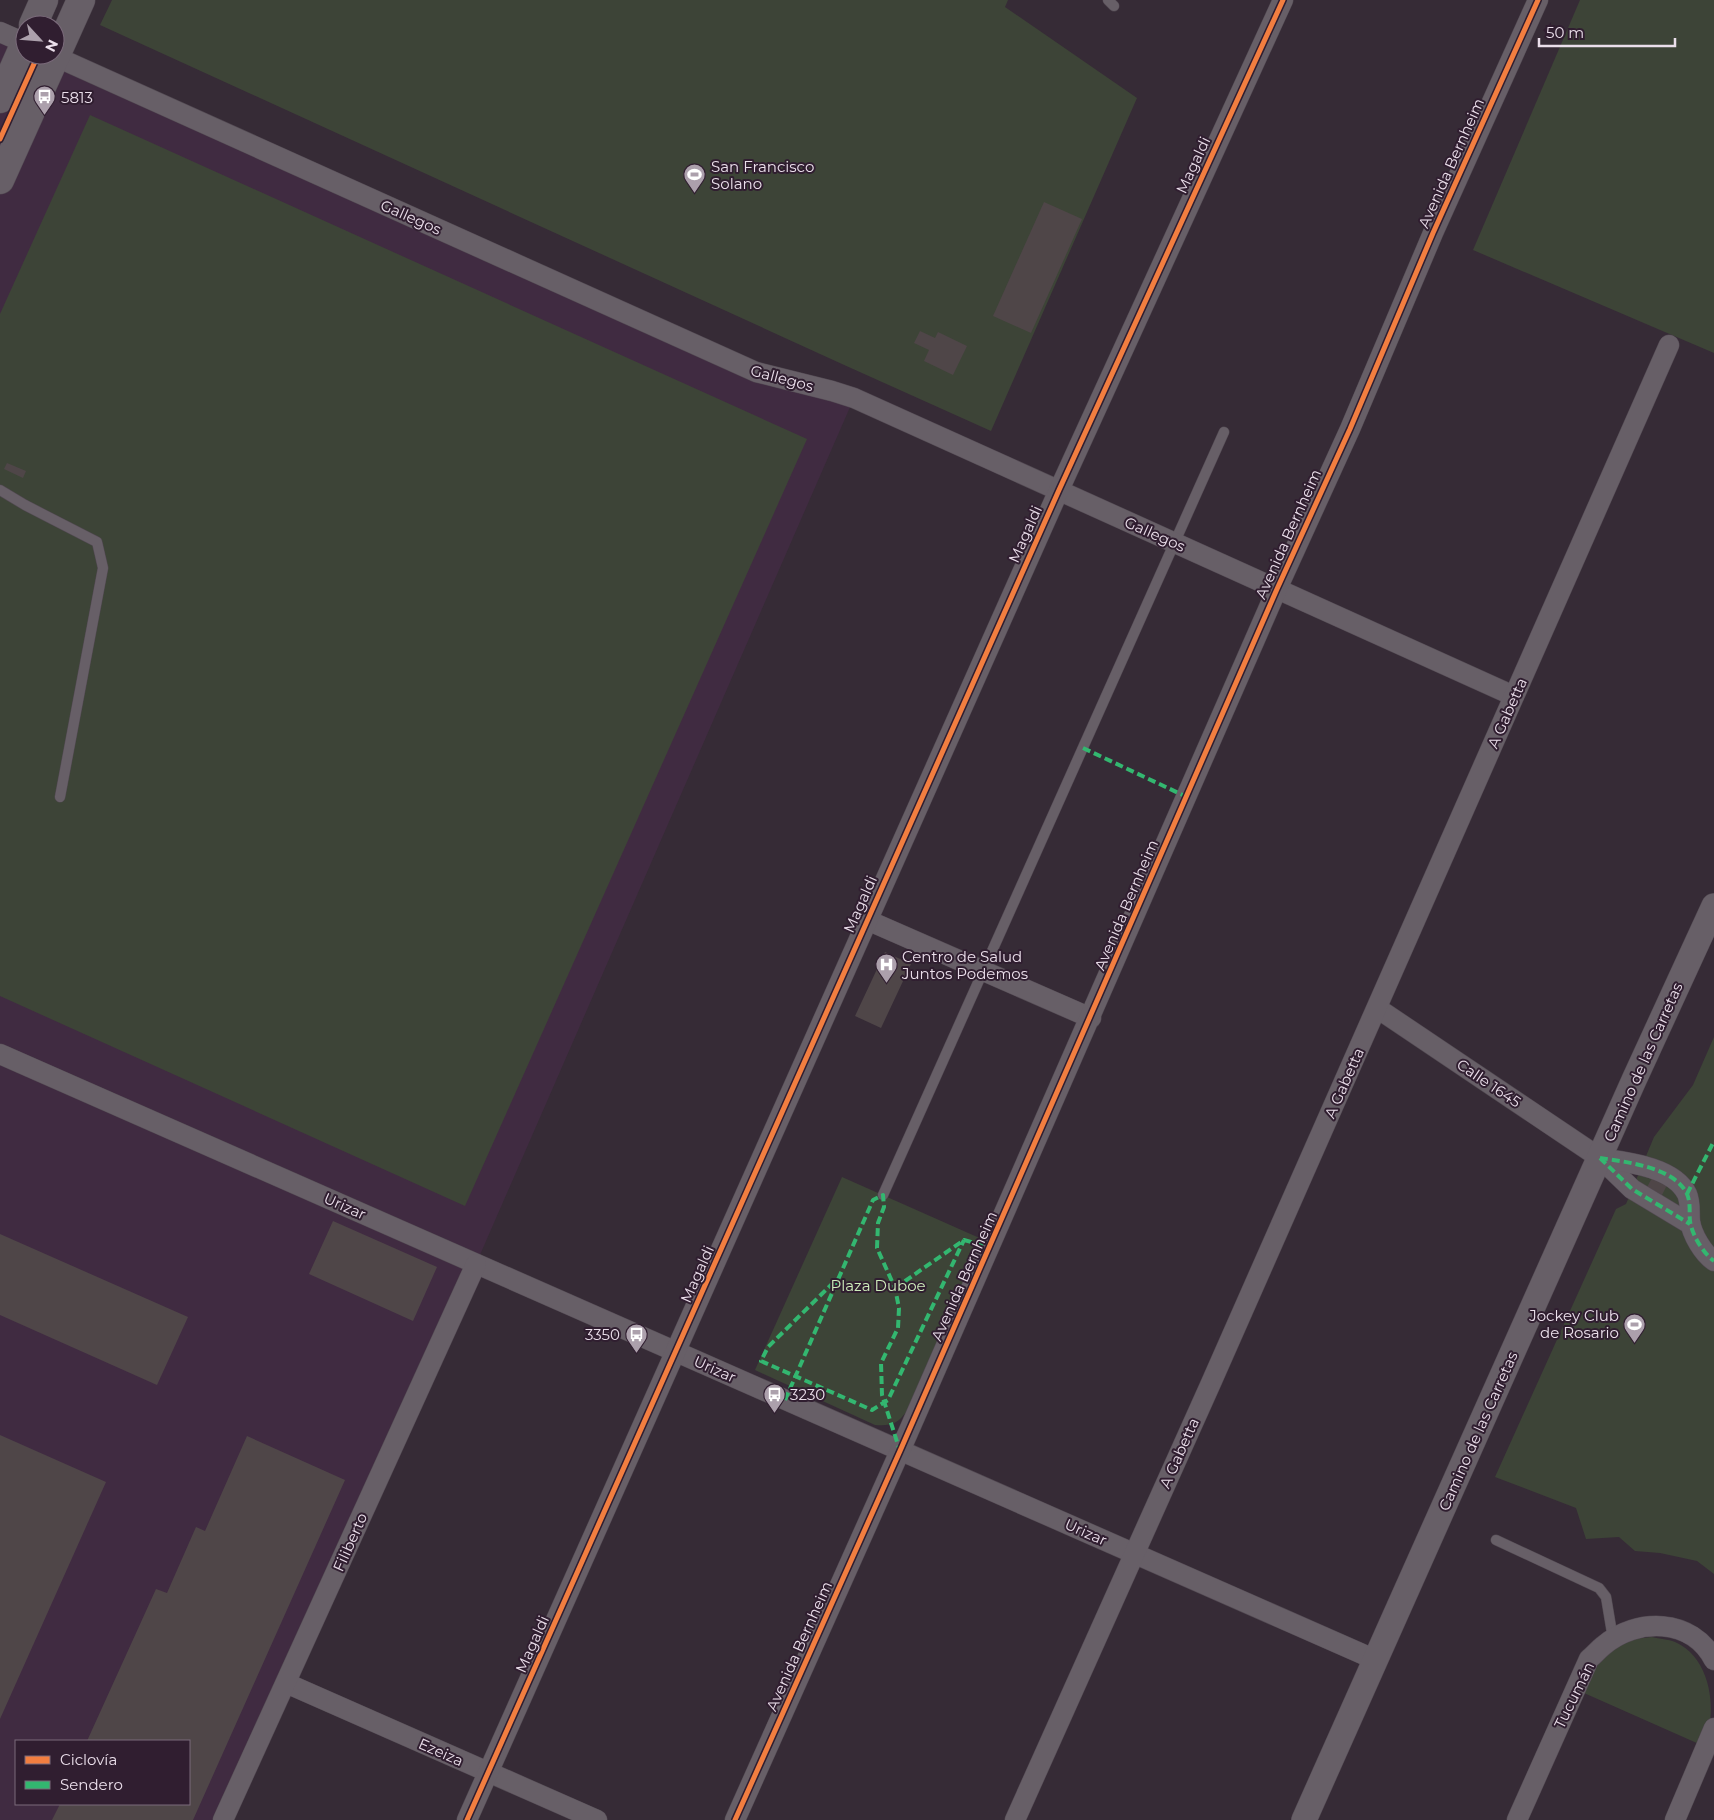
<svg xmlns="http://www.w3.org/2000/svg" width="1714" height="1820" font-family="Montserrat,sans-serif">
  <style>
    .built { fill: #402b41; fill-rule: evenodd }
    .green { fill: #3d4437 }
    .building { fill: #4f4648 }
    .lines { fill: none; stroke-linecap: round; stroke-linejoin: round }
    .service-casing { stroke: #524952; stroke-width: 11 }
    .minor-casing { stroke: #524952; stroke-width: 21 }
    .tertiary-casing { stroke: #524952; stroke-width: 26 }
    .secondary-casing { stroke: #524952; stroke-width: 29 }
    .service { stroke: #675f67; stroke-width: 10 }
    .minor { stroke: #675f67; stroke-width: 20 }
    .tertiary { stroke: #675f67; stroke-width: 25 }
    .secondary { stroke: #675f67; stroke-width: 28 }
    .quiet { stroke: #33b770; stroke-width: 4; stroke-dasharray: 8 4; stroke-linecap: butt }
    .cycleway-casing { stroke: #301e30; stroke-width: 8 }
    .cycleway { stroke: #f27e40; stroke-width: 5 }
    .labels { text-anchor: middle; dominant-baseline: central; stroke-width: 4; stroke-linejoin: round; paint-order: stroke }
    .poi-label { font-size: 15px; fill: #ebdfeb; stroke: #301e30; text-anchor: start }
    .street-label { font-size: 15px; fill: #ebdfeb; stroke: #301e30 }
    .park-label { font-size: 15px; fill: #ceedbb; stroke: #301e30 }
  </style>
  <rect width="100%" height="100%" fill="#362b36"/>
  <path class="built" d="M0,32L25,55H52L756,372L854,398L476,1264L223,1820H0ZM16,1741H189V1804H16Z"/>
  <g class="green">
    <path d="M112,0H1008L1005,7L1137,98L991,431L842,364L100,25Z"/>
    <path d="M1580,0H1714V353L1473,250Z"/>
    <path d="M90,115L807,439L465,1206L0,996V314Z"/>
    <path d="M1714,1037V1574L1697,1561L1660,1553L1635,1551L1619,1537L1586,1539L1576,1508L1495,1477L1616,1209L1626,1204L1654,1137L1693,1085Z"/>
    <path d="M842,1177L984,1240L907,1411C897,1424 892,1426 875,1425L755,1370Z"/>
    <path d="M1652,1637C1660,1639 1668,1639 1675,1642C1705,1655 1714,1693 1710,1723C1707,1730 1703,1737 1699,1744L1584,1693C1593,1671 1604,1649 1629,1641C1636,1638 1645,1638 1652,1637Z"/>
  </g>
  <g class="building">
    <path d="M1044,202L1082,219L1031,333L993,316Z"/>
    <path d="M920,331L935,338L938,332L967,346L953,375L924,361L929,350L914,343Z"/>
    <path d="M7,463L26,471L23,478L4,469Z"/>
    <path d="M885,952L911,964L881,1028L855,1016Z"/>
    <path d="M1652,1178L1667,1185L1661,1197L1646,1189Z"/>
    <path d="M333,1221L437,1267L413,1321L309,1274Z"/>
    <path d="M0,1234L188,1317L157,1385L0,1315Z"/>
    <path d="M0,1435L106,1482L0,1719Z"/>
    <path d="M247,1436L345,1480L193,1820H52L60,1804H189V1741H87L156,1589L167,1593L196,1527L205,1531Z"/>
  </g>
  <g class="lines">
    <defs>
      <g id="service">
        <path d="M1108,0L1114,6"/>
        <path d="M0,490L25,505L97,542L103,568L60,797"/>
        <path d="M883,1195L1224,432"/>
        <path d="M1496,1540L1599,1588L1606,1597L1613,1639"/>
      </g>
      <g id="minor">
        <path d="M0,32L25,43"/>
        <path d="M52,55L756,372L832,391L854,398L1514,696"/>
        <path d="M867,920L1091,1018"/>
        <path d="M1377,1008L1600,1158L1632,1189L1690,1224"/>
        <path d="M0,1054L1376,1660"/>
        <path d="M1600,1158C1627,1162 1674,1167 1687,1194C1691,1203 1689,1213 1690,1221C1692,1235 1703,1253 1714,1261"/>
        <path d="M286,1683L597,1820"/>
        <path d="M223,1820L476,1264"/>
        <path d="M467,1820L1059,490L1283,0"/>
        <path d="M735,1820L900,1451L1277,589L1350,429L1433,233L1538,0"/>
        <path d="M1015,1820L1211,1383L1669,345"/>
        <path d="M1517,1820L1589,1659C1594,1655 1598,1650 1603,1646C1637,1617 1692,1618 1714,1660"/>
        <path d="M1675,1820L1714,1728"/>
      </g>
      <path id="tertiary" d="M1304,1820L1634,1080L1714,906"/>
      <g id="secondary">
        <path d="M33,25L44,0"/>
        <path d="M0,99L25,43"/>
        <path d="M0,180L81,0"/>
      </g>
    </defs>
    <use href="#service" class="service-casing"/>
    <use href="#minor" class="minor-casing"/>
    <use href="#tertiary" class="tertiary-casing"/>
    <use href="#secondary" class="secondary-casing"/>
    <use href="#service" class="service"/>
    <use href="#minor" class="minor"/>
    <use href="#tertiary" class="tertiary"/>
    <use href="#secondary" class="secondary"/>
    <g class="quiet">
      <path d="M1083,748L1187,797"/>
      <path d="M1600,1158C1627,1162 1674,1167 1687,1194C1691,1203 1689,1213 1690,1221C1692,1235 1703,1253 1714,1261"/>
      <path d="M1600,1158L1632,1189L1690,1224"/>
      <path d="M1687,1194L1714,1141"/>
      <path d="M834,1282L768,1347L761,1361L872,1410L888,1400L964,1240"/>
      <path d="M895,1288L964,1240L990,1247"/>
      <path d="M785,1400L873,1200L883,1195L884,1207L878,1223L877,1248L895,1288L899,1308L898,1328L881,1363L882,1395L900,1451"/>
    </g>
    <defs>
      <g id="cycleway">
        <path d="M0,139L38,55"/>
        <path d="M467,1820L1059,490L1283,0"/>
        <path d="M735,1820L900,1451L1277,589L1350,429L1433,233L1538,0"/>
      </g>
    </defs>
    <use href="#cycleway" class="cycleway-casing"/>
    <use href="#cycleway" class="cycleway"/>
  </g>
  <defs>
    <symbol id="bus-pin" viewBox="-11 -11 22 30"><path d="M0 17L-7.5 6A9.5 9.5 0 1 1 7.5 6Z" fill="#aca0ac" stroke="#301e30"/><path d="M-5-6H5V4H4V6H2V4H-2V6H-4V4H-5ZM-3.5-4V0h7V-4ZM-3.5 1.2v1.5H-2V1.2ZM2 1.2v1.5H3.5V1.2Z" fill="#fff"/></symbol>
    <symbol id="stadium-pin" viewBox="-11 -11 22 30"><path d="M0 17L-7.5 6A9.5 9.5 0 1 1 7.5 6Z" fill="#aca0ac" stroke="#301e30"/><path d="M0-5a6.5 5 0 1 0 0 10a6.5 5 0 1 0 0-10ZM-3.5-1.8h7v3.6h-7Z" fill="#fff"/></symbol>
    <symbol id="hospital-pin" viewBox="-11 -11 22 30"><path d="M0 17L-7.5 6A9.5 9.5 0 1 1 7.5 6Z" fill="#aca0ac" stroke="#301e30"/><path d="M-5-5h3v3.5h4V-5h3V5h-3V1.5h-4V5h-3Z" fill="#fff"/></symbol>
  </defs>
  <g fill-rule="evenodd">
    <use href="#bus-pin" x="32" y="84" width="25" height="34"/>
    <use href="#stadium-pin" x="682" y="162" width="25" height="34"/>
    <use href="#hospital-pin" x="874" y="952" width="25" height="34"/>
    <use href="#stadium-pin" x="1622" y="1312" width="25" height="34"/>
    <use href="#bus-pin" x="624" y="1322" width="25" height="34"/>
    <use href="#bus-pin" x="762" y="1382" width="25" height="34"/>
  </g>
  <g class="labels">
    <g class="poi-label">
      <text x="61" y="97">5813</text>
      <text x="711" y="166">San Francisco<tspan x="711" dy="17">Solano</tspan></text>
      <text x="902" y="956">Centro de Salud<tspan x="902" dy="17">Juntos Podemos</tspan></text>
      <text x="1619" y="1315" text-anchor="end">Jockey Club<tspan x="1619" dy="17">de Rosario</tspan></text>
      <text x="620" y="1334" text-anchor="end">3350</text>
      <text x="790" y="1394">3230</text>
    </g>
    <g class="street-label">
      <text transform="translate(1451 163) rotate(-66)">Avenida Bernheim</text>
      <text transform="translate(1193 165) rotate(-65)">Magaldi</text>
      <text transform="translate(411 217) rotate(24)">Gallegos</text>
      <text transform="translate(782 378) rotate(15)">Gallegos</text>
      <text transform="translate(1025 534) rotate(-66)">Magaldi</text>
      <text transform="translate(1155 534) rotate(24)">Gallegos</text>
      <text transform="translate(1288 534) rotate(-66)">Avenida Bernheim</text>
      <text transform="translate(1507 713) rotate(-66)">A Gabetta</text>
      <text transform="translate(860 904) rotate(-66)">Magaldi</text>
      <text transform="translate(1126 905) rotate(-67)">Avenida Bernheim</text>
      <text transform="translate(1643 1062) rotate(-66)">Camino de las Carretas</text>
      <text transform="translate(1344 1083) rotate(-66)">A Gabetta</text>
      <text transform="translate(1489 1083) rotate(34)">Calle 1645</text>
      <text transform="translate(345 1206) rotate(24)">Urizar</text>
      <text transform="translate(697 1274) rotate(-66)">Magaldi</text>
      <text transform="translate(964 1276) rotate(-66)">Avenida Bernheim</text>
      <text transform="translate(715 1369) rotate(24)">Urizar</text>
      <text transform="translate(1478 1431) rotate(-66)">Camino de las Carretas</text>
      <text transform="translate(1179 1453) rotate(-66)">A Gabetta</text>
      <text transform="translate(1086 1532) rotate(24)">Urizar</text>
      <text transform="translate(350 1542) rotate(-66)">Filiberto</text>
      <text transform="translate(532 1644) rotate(-66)">Magaldi</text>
      <text transform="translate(799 1646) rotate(-66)">Avenida Bernheim</text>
      <text transform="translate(1574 1695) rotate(-64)">Tucumán</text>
      <text transform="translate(441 1752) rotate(24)">Ezeiza</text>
    </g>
    <g class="park-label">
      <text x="878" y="1285">Plaza Duboe</text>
    </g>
  </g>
  <rect x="15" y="1740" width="175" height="65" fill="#301e30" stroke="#7b6b7b"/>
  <rect x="25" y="1756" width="25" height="8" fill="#f27e40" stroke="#7b6b7b"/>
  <text x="60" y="1765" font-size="15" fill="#ebdfeb">Ciclovía</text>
  <rect x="25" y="1781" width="25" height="8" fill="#33b770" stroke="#7b6b7b"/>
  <text x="60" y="1790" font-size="15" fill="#ebdfeb">Sendero</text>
  <g transform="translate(40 40) rotate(116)"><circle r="24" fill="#301e30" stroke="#7b6b7b"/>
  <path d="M0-4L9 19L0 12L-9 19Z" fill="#aca0ac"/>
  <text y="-8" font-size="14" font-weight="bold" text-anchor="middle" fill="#ebdfeb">N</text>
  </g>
  <path d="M1539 38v8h136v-8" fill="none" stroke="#ebdfeb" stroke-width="2.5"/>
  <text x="1546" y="38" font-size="15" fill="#ebdfeb" stroke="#301e30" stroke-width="4" paint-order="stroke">50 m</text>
</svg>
